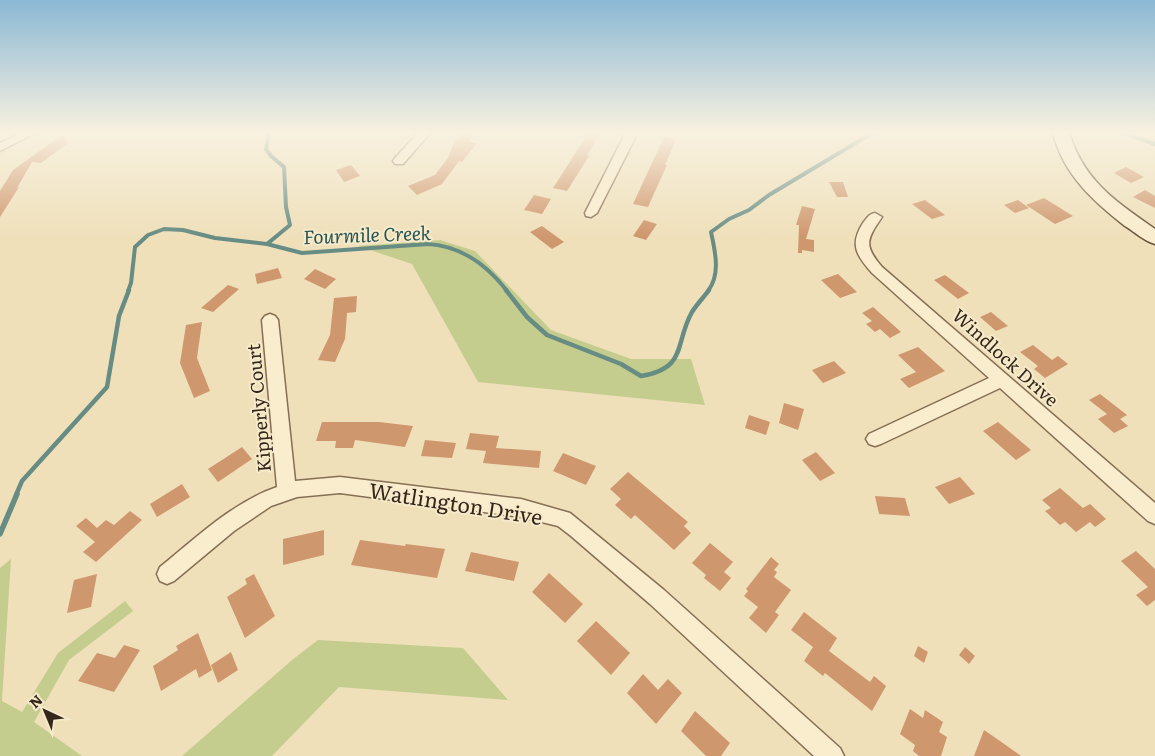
<svg xmlns="http://www.w3.org/2000/svg" width="1155" height="756" font-family="Literata,serif">
  <style>
    .green { fill: #c5cd8e }
    .lines { fill: none; stroke-linecap: round; stroke-linejoin: round }
    .stream-far2 { stroke: #678c83; stroke-width: 4 }
    .stream-far1 { stroke: #678c83; stroke-width: 4.5 }
    .stream { stroke: #678c83; stroke-width: 5.5 }
    .building { fill: #cf976e }
    .minor-casing { stroke: #866f54; stroke-width: 3 }
    .secondary-casing { stroke: #675038; stroke-width: 3 }
    .minor { fill: #faedcd; fill-rule: evenodd }
    .secondary { fill: #faedcd; fill-rule: evenodd }
    .labels { text-anchor: middle; dominant-baseline: central; stroke-width: 4; stroke-linejoin: round; paint-order: stroke }
    .street-label { font-size: 18px; fill: #34271a; stroke: #f6eaca }
    .water-label { font-size: 19px; font-style: italic; fill: #285553; stroke: #f6eaca }
    .near-street-label { font-size: 21px; fill: #34271a; stroke: #f6eaca }
  </style>
  <rect width="100%" height="100%" fill="#efe0ba"/>
  <g class="green">
    <path d="M440,240L475,251L551,330L631,359H691L705,405L478,382L412,264L358,246Z"/>
    <path d="M11,559L2,701L22,712L58,653L125,601L133,611L69,660L34,722L82,756H0V568Z"/>
    <path d="M318,640L463,648L508,700L339,687L272,756H182L292,660Z"/>
  </g>
  <g class="lines">
    <g class="stream-far2">
      <path d="M1120,132L1155,144"/>
      <path d="M267,244L290,225L286,207L284,167L271,156L266,149L269,132"/>
      <path d="M128,291L131,283L135,247L148,235L164,229L183,230L215,238L267,244L302,253L428,244C462,246 487,265 507,291"/>
      <path d="M708,291C721,274 715,251 711,232L729,219L749,210L769,195L874,132"/>
    </g>
    <g class="stream-far1">
      <path d="M506,290L527,317L547,335L621,364L641,376C688,368 674,344 692,312C697,304 704,297 709,290"/>
      <path d="M16,495L22,481L107,387L119,316L129,290"/>
    </g>
    <path class="stream" d="M0,534L17,494"/>
  </g>
  <g class="building">
    <path d="M589,132H601L587,155L589,156L567,191L553,188Z"/>
    <path d="M461,134H473L470,142L477,143L462,162L459,161L442,184L417,195L408,186L435,175L448,158L455,140H459Z"/>
    <path d="M62,135L68,143L41,163L32,162L17,188L19,187L0,217V191L13,170Z"/>
    <path d="M664,137L676,140L665,165H667L661,178L648,207L633,204Z"/>
    <path d="M351,165L360,176L344,182L336,170Z"/>
    <path d="M1126,167L1144,177L1131,183L1114,173Z"/>
    <path d="M829,182H843L848,197H837Z"/>
    <path d="M1145,190L1155,196V208L1133,197Z"/>
    <path d="M534,195L551,199L542,214L524,210Z"/>
    <path d="M1044,198L1073,216L1055,224L1026,205Z"/>
    <path d="M925,200L945,215L932,219L912,204Z"/>
    <path d="M1018,200L1029,208L1015,213L1004,205Z"/>
    <path d="M802,206L815,209L806,239L814,240V252L802,250V253H798L799,225H796Z"/>
    <path d="M644,220L657,224L646,240L633,236Z"/>
    <path d="M542,226L564,242L552,249L530,232Z"/>
    <path d="M278,268L282,278L257,284L255,274Z"/>
    <path d="M315,269L336,279L325,289L304,279Z"/>
    <path d="M838,274L857,292L840,298L821,280Z"/>
    <path d="M945,275L969,293L958,299L934,280Z"/>
    <path d="M228,285L239,289L213,312L201,308Z"/>
    <path d="M357,296L356,312L347,313L345,339L335,362L318,360L330,335L334,298Z"/>
    <path d="M873,307L901,332L890,338L880,329L875,332L866,324L872,321L862,313Z"/>
    <path d="M991,312L1008,326L996,331L980,317Z"/>
    <path d="M202,322L197,358L210,391L194,398L180,363L186,325Z"/>
    <path d="M1033,345L1052,360L1058,356L1068,364L1045,378L1034,369L1038,366L1020,352Z"/>
    <path d="M918,347L945,371L909,388L900,379L916,372L898,355Z"/>
    <path d="M834,361L846,373L823,383L812,370Z"/>
    <path d="M1100,394L1127,415L1120,419L1128,426L1114,433L1098,419L1107,414L1089,400Z"/>
    <path d="M784,403L804,409L798,430L779,423Z"/>
    <path d="M749,415L770,422L766,435L745,428Z"/>
    <path d="M322,422H379L413,426L405,447L355,440L353,448H335L336,441H316Z"/>
    <path d="M998,422L1031,450L1016,460L983,431Z"/>
    <path d="M470,433L499,436L496,448L541,451L539,468L483,463L486,451L466,449Z"/>
    <path d="M425,440L456,443L452,458L421,456Z"/>
    <path d="M242,447L252,459L218,482L208,469Z"/>
    <path d="M816,452L835,473L820,481L802,460Z"/>
    <path d="M563,453L596,466L586,485L553,471Z"/>
    <path d="M628,472L688,522L684,526L691,533L674,550L635,515L631,519L615,505L621,499L610,489Z"/>
    <path d="M960,477L975,494L949,504L935,487Z"/>
    <path d="M182,484L190,497L157,517L150,504Z"/>
    <path d="M1060,488L1083,508L1090,504L1106,519L1095,527L1090,522L1076,532L1065,522L1060,525L1045,511L1051,508L1042,500Z"/>
    <path d="M875,496L905,498L910,516L879,514Z"/>
    <path d="M130,511L142,520L96,562L83,552L95,542L76,526L86,518L97,528L106,520L114,525Z"/>
    <path d="M324,530V555L283,565V539Z"/>
    <path d="M360,540L405,546L406,544L445,549L437,578L351,565Z"/>
    <path d="M710,543L733,562L724,572L731,578L720,591L704,578L706,575L692,563Z"/>
    <path d="M1136,551L1155,569V600L1147,606L1136,595L1148,587L1121,561Z"/>
    <path d="M471,552L519,562L514,581L465,571Z"/>
    <path d="M771,557L779,564L774,570L777,572L774,577L791,590L775,612L779,615L766,633L749,618L758,607L744,596L748,591L746,589Z"/>
    <path d="M549,573L583,604L565,623L532,592Z"/>
    <path d="M97,574L91,607L67,613L74,580Z"/>
    <path d="M254,574L275,616L245,638L227,597L247,584L245,579Z"/>
    <path d="M804,612L837,638L829,651L870,682L874,676L886,686L872,711L825,673L823,676L804,661L813,647L791,630Z"/>
    <path d="M596,621L630,653L611,675L577,641Z"/>
    <path d="M198,633L212,670L199,678L196,669L161,691L153,666L178,650L176,646Z"/>
    <path d="M124,645L140,650L114,692L78,681L97,653L115,658Z"/>
    <path d="M918,646L928,652L924,663L914,656Z"/>
    <path d="M965,647L975,656L969,664L959,655Z"/>
    <path d="M231,652L238,670L218,683L211,665Z"/>
    <path d="M643,674L658,690L668,679L682,693L656,724L627,693Z"/>
    <path d="M910,709L923,718L925,710L943,722L939,732L947,737L941,756H919L913,751L915,745L900,734Z"/>
    <path d="M695,711L730,743L721,756H706L681,731Z"/>
    <path d="M984,730L1000,741L1021,756H974Z"/>
  </g>
  <g class="lines">
    <defs>
      <g id="minor">
        <path d="M23,132H37L0,151V143Z"/>
        <path d="M419,132H431L403,164H395L393,161L395,158Z"/>
        <path d="M626,132H638L597,213L591,217L586,216L585,213Z"/>
        <path d="M875,213L882,217C867,239 863,245 882,267L1155,503V524L1148,521L1000,388L881,444L875,446L869,444L866,439L869,434L989,378L872,273C857,256 849,245 863,223C867,218 869,214 875,213Z"/>
        <path d="M270,314L275,316L278,320L295,481L340,477L521,499L570,513L664,590L840,748L844,756H814L650,604L571,536L558,526L521,517L340,493L297,497L271,506L234,531L174,581L167,584L160,581L157,574L160,567C196,538 233,502 277,487L262,320L265,316Z"/>
      </g>
      <path id="secondary" d="M1053,132H1069C1083,180 1115,201 1155,229V244C1144,241 1135,232 1125,226C1093,201 1062,173 1053,132Z"/>
    </defs>
    <use href="#minor" class="minor-casing"/>
    <use href="#secondary" class="secondary-casing"/>
    <use href="#minor" class="minor"/>
    <use href="#secondary" class="secondary"/>
  </g>
  <linearGradient id="sky" x2="0" y2="1"><stop stop-color="#8bb8d4"/><stop offset="0.56" stop-color="#f8f1e0"/><stop offset="1" stop-color="#f8f1e0" stop-opacity="0"/></linearGradient>
  <rect width="1155" height="237" fill="url(#sky)"/>
  <g class="labels">
    <g class="street-label">
      <text transform="translate(1006 357) rotate(42)">Windlock Drive</text>
      <text transform="translate(258 408) rotate(-95)">Kipperly Court</text>
    </g>
    <g class="water-label">
      <text transform="translate(367 234) rotate(-2)">Fourmile Creek</text>
    </g>
    <g class="near-street-label">
      <text transform="translate(456 502) rotate(9)">Watlington Drive</text>
    </g>
  </g>
  <g transform="translate(45 711) rotate(316)" stroke="#f6eaca" stroke-width="4" paint-order="stroke">
  <path d="M0-4L9 19L0 12L-9 19Z" fill="#34271a"/>
  <text y="-8" font-size="14" font-weight="bold" text-anchor="middle" fill="#34271a">N</text>
  </g>
</svg>
